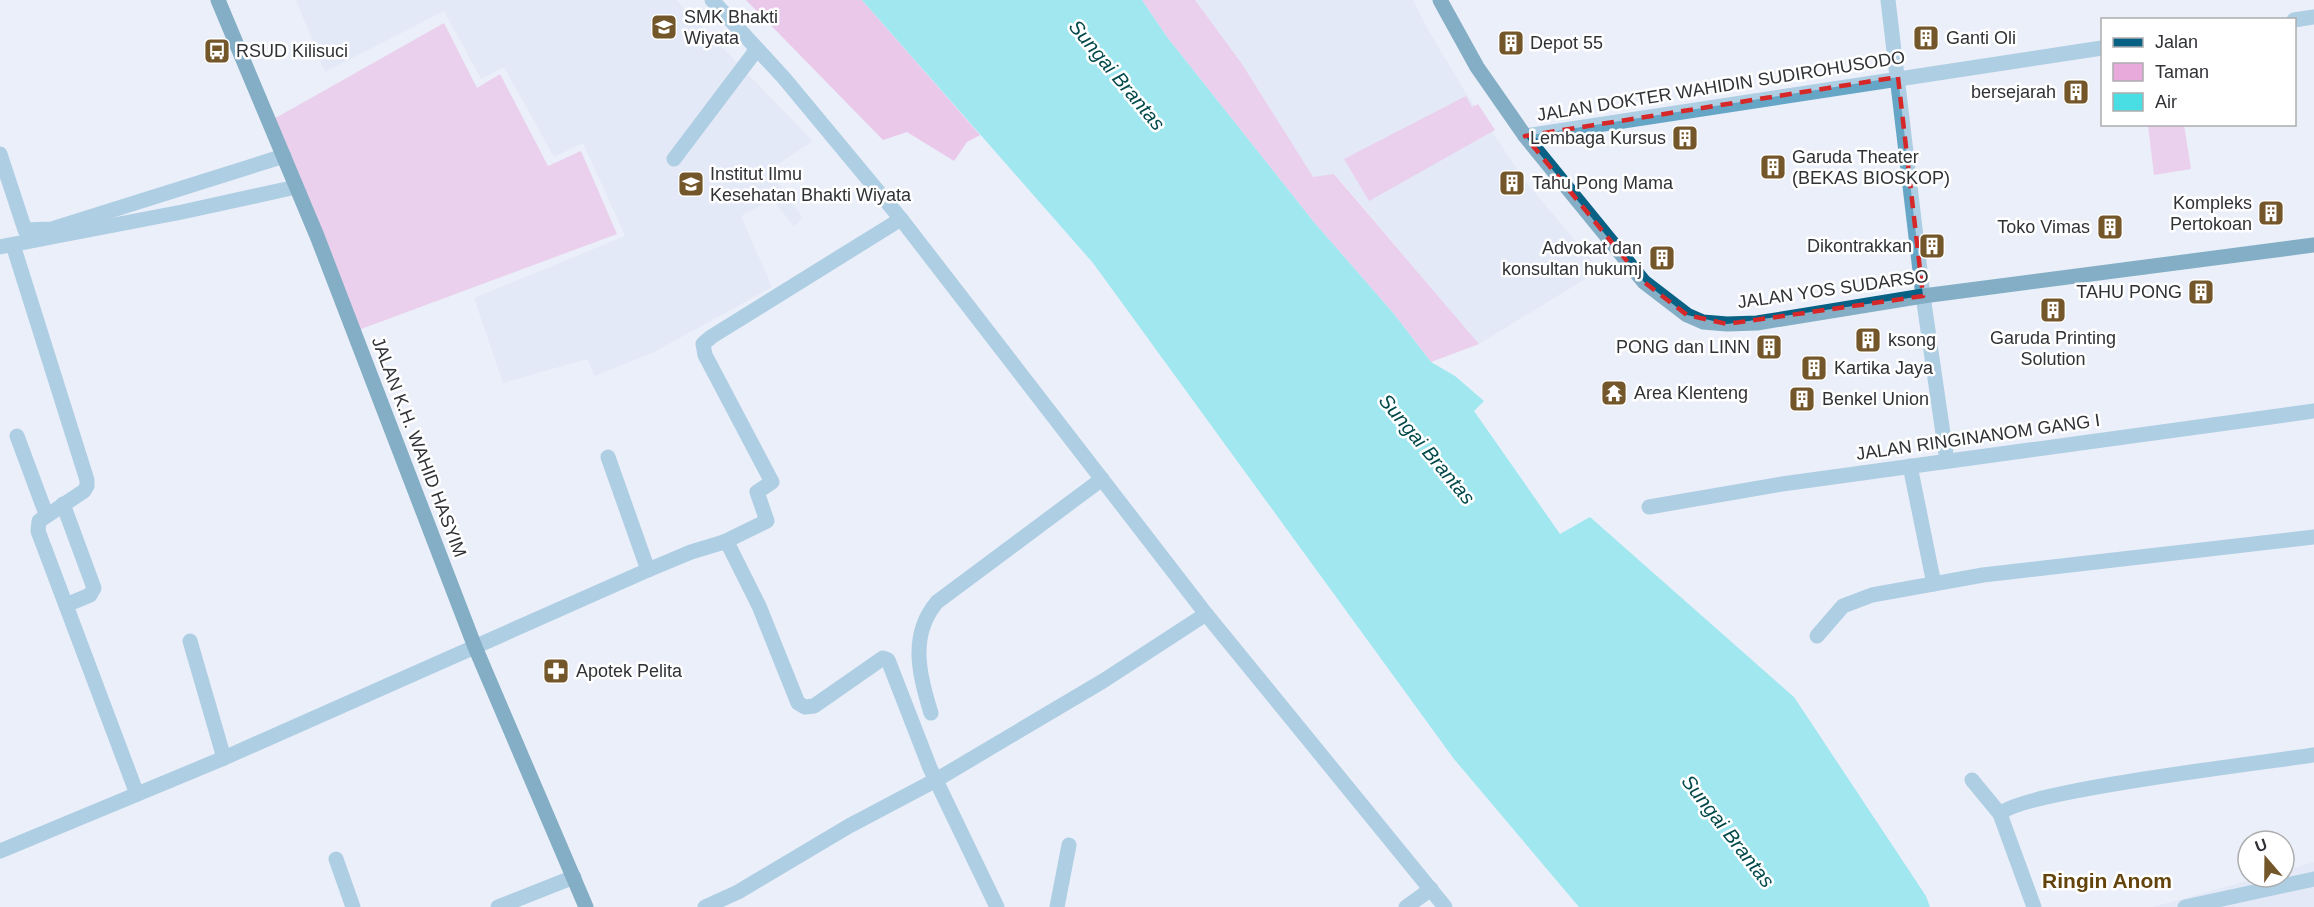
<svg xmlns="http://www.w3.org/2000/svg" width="2314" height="907" font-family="Arial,sans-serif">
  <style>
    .built { fill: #dbe2f3 }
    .green { fill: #e8aadb }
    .forest { fill: #e899d8 }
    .water { fill: #48dee4 }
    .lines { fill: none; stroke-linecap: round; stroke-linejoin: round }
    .minor { stroke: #65a6c7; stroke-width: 15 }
    .major { stroke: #066185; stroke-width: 15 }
    .marked { fill: none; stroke: #d62828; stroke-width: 4.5; stroke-dasharray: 12 8; stroke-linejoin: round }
    .labels { text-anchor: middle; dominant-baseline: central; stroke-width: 5; stroke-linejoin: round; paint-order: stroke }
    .poi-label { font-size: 18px; fill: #303236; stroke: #fff; text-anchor: start }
    .street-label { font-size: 18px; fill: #303236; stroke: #fff }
    .water-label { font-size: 20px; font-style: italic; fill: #03494b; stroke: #fff }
    .quarter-label { font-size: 21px; font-weight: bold; fill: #63440c; stroke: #fff }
  </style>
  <rect width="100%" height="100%" fill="#ebeff9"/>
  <g class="built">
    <path d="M296,0H676L813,141L769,170L802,217L794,227L773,199L741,216L772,287L654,352L595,376L587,359L503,383L474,298L625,236L583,143L554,157L504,67L481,79L444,11L325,72Z"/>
    <path d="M1195,0H1413L1426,26L1464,90L1525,181L1600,270L1479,344L1335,174L1313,178L1242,64Z"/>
    <path d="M2314,862V907H2153L2261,877H2284V871Z"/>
  </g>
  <g class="green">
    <path d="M1142,0H1195L1242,64L1313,177L1334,174L1479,344L1431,362L1394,314L1313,221L1167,37Z"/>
    <path d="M444,23L477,88L500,74L548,166L581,151L617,234L353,332L272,120Z"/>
    <path d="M1466,96L1472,107L1478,104L1495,130L1369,201L1344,159Z"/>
    <path d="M2148,125H2184L2191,169L2154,175Z"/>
  </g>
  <path class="forest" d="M746,0H862L980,135L967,142L954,161L907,132L883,140Z"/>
  <path class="water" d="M862,0H1142L1167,37L1313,221L1394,314L1431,362L1455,376L1484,401L1474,411L1560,534L1590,517L1794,697L1926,896L1930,907H1579L1454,759L1093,263Z"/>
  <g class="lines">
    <g class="minor">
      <path d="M712,0L784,78L901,219L1206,614L1445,907"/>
      <path d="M1888,0L1923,296L1947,461"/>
      <path d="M2294,20L2314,17"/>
      <path d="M1525,136L2102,48"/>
      <path d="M0,154L25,230L52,229L284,156"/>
      <path d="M674,159L757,49"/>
      <path d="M13,245L87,480V486L84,491L39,521L38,531L137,794"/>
      <path d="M0,247L182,212L296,187"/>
      <path d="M17,436L46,514"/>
      <path d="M608,457L648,570"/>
      <path d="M1910,466L1934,584"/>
      <path d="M63,504L94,588L90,595L66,605"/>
      <path d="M1649,507L1782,484L2314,411"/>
      <path d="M724,542L767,521L757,492L772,482L705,355L703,344L711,337L901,219"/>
      <path d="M1817,636L1843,606L1872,595L1983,575L2314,537"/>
      <path d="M190,641L224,758"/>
      <path d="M931,713C919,675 909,635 937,602L1102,479"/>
      <path d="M1972,780L2000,814L2034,907"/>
      <path d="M2000,814C2020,791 2268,762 2314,755"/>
      <path d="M0,851L224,758L648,570L691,552L724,542L729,546L759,606L798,703L805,707L814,706L883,658L888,660L930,768L997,907"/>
      <path d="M336,859L353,907"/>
      <path d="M498,907L574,877"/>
      <path d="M705,907L738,892L849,826L936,780L1103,681L1206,614"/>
      <path d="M1057,907L1069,845"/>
      <path d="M1406,907L1431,889"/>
      <path d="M2185,907L2314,879"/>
    </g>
    <g class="major">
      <path d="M218,0L317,236L475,647L586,907"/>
      <path d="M1440,0L1477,67L1525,136L1644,282L1687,315L1703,322L1727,324L1757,323L1923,296L2314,245"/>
    </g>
  </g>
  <path d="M0 0H2314V907H0ZM1898,77L1923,296L1727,324L1687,315L1644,282L1525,136Z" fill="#ebeff9" fill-opacity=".55" fill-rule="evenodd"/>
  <path class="marked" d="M1898,77L1923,296L1727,324L1687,315L1644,282L1525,136Z"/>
  <defs>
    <symbol id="school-square" viewBox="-11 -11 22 22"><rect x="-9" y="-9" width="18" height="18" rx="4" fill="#73562a" stroke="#fff"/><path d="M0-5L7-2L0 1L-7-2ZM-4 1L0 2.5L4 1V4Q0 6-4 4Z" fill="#fff"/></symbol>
    <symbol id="building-square" viewBox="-11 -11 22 22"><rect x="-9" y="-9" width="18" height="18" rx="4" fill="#73562a" stroke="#fff"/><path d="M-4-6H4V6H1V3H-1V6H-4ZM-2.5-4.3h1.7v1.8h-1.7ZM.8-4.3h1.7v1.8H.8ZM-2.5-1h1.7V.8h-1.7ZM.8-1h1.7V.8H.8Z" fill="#fff"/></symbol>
    <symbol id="bus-square" viewBox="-11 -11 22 22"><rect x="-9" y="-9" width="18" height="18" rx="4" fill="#73562a" stroke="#fff"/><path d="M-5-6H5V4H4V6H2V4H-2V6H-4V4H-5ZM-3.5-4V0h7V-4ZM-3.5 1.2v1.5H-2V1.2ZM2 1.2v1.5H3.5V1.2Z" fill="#fff"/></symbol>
    <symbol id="university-square" viewBox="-11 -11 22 22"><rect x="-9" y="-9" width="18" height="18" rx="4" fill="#73562a" stroke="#fff"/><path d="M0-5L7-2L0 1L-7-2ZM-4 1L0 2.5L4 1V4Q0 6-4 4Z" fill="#fff"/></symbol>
    <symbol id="temple-square" viewBox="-11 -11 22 22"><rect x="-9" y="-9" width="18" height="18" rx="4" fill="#73562a" stroke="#fff"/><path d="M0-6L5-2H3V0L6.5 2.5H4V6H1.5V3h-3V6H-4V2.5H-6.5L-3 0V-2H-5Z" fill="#fff"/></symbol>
    <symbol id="pharmacy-square" viewBox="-11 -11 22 22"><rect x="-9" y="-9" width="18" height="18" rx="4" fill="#73562a" stroke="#fff"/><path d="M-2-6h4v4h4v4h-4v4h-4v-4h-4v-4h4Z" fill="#fff"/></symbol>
  </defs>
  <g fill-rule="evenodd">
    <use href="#school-square" x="649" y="12" width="30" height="30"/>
    <use href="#building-square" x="1911" y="23" width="30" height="30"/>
    <use href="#building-square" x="1496" y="28" width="30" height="30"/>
    <use href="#bus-square" x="202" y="36" width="30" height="30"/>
    <use href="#building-square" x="2061" y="77" width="30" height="30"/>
    <use href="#building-square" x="1670" y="123" width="30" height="30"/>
    <use href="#building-square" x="1758" y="152" width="30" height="30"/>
    <use href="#building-square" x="1497" y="168" width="30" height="30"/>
    <use href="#university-square" x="676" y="169" width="30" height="30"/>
    <use href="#building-square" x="2256" y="198" width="30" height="30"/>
    <use href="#building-square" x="2095" y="212" width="30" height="30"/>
    <use href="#building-square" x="1917" y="231" width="30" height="30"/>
    <use href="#building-square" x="1647" y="243" width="30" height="30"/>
    <use href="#building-square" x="2186" y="277" width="30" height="30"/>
    <use href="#building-square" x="2038" y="295" width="30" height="30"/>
    <use href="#building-square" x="1853" y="325" width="30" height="30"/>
    <use href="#building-square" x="1754" y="332" width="30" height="30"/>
    <use href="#building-square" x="1799" y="353" width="30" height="30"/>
    <use href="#temple-square" x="1599" y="378" width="30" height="30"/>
    <use href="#building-square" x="1787" y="384" width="30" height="30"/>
    <use href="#pharmacy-square" x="541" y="656" width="30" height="30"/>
  </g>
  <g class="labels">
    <g class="poi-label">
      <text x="684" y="17">SMK Bhakti<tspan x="684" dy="21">Wiyata</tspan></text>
      <text x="1946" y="38">Ganti Oli</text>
      <text x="1530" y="43">Depot 55</text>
      <text x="236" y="51">RSUD Kilisuci</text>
      <text x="2056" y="92" text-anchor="end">bersejarah</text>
      <text x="1666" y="138" text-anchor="end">Lembaga Kursus</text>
      <text x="1792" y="157">Garuda Theater<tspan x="1792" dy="21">(BEKAS BIOSKOP)</tspan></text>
      <text x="710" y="174">Institut Ilmu<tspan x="710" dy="21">Kesehatan Bhakti Wiyata</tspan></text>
      <text x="1532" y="183">Tahu Pong Mama</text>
      <text x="2252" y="203" text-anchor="end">Kompleks<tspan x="2252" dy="21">Pertokoan</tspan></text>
      <text x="2090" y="227" text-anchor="end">Toko Vimas</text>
      <text x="1912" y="246" text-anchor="end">Dikontrakkan</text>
      <text x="1642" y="248" text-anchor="end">Advokat dan<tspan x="1642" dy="21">konsultan hukumj</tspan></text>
      <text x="2182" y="292" text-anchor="end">TAHU PONG</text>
      <text x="2053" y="338" text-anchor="middle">Garuda Printing<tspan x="2053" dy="21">Solution</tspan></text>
      <text x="1888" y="340">ksong</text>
      <text x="1750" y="347" text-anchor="end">PONG dan LINN</text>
      <text x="1834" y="368">Kartika Jaya</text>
      <text x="1634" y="393">Area Klenteng</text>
      <text x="1822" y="399">Benkel Union</text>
      <text x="576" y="671">Apotek Pelita</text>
    </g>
    <g class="street-label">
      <text transform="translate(1721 86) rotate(-9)">JALAN DOKTER WAHIDIN SUDIROHUSODO</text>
      <text transform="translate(1833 289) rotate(-8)">JALAN YOS SUDARSO</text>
      <text transform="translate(1978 437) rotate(-8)">JALAN RINGINANOM GANG I</text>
      <text transform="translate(419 447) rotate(69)">JALAN K.H. WAHID HASYIM</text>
    </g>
    <g class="water-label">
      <text transform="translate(1117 75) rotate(50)">Sungai Brantas</text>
      <text transform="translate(1427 449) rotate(50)">Sungai Brantas</text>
      <text transform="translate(1728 831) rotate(52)">Sungai Brantas</text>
    </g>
    <g class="quarter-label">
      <text x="2107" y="880">Ringin Anom</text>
    </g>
  </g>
  <rect x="2101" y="18" width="195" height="108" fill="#ffffff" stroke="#acadaf" stroke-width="1.5"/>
  <rect x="2113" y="38" width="30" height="9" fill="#066185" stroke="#acadaf" stroke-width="1.5"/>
  <text x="2155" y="48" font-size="18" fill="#303236">Jalan</text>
  <rect x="2113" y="63" width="30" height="18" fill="#e8aadb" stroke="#acadaf" stroke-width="1.5"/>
  <text x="2155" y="78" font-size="18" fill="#303236">Taman</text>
  <rect x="2113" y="93" width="30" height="18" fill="#48dee4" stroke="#acadaf" stroke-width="1.5"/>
  <text x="2155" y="108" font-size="18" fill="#303236">Air</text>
  <g transform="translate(2266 859) rotate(340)"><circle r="28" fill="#ffffff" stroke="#acadaf" stroke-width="1.5"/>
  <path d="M0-4.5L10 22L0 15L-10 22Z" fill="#73562a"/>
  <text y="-9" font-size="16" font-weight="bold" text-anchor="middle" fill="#303236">U</text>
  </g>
</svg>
